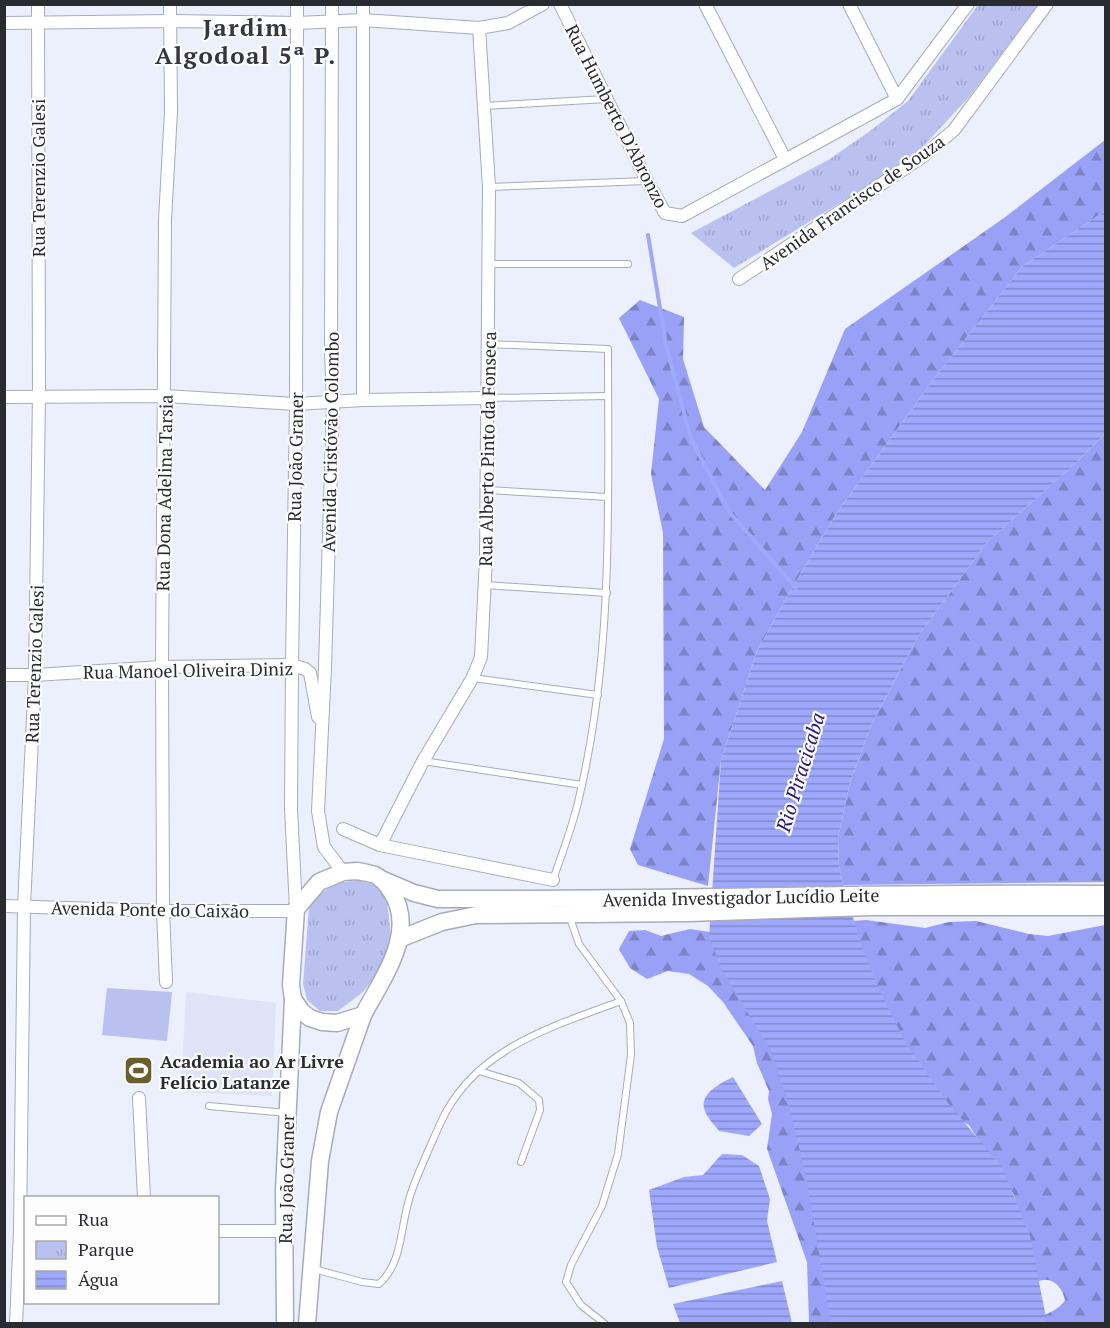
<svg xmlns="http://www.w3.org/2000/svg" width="1110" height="1328" font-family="'PT Serif',serif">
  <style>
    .built { fill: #dfe3f8 }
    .forest { fill: url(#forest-firs) }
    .park { fill: url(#park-tufts) }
    .garden { fill: #bac1f1 }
    .water { fill: url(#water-rules) }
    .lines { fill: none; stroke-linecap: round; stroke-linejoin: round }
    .stream { stroke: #9ea8fd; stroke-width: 4 }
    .lane-casing { stroke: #a9abb8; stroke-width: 8 }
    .street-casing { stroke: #a9abb8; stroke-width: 14 }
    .secondary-casing { stroke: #a9abb8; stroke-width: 19 }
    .lane { stroke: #fff; stroke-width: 6 }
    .street { stroke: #fff; stroke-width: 12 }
    .secondary { stroke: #fff; stroke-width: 16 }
    .labels { text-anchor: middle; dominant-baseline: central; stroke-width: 4.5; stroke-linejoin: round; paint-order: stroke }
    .street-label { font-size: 18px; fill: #2a2b30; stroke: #fdfdfd }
    .poi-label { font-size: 18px; font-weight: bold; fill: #2a2b30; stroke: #fdfdfd; text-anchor: start }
    .water-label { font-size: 20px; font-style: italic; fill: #251979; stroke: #fdfdfd }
    .district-label { font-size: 24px; font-weight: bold; letter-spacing: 1.5px; fill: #343641; stroke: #fdfdfd }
  </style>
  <defs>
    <pattern id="forest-firs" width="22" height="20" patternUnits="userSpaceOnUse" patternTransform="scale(1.5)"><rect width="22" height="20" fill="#98a1f5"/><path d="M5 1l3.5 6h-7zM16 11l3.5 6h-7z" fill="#7c83c7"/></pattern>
    <pattern id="park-tufts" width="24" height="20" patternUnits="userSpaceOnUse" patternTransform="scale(1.5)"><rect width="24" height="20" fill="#bac1f1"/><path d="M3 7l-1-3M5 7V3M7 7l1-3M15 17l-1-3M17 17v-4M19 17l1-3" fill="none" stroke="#a0a6cf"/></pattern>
    <pattern id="water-rules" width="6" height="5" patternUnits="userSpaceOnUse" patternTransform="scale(1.5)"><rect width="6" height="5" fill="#9ea8fd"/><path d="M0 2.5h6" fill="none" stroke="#8189cd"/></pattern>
  </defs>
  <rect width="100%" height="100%" fill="#eceffc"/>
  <path class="built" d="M186,992L276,1003L272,1096L181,1092Z"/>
  <g class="forest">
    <path d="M1105,140V211L1023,266L933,380L836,514L786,599L757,651L721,760L708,886L638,865L630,849L664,739L663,533L651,474L659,399L619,318L640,300L684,317L683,359L704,427L765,490L802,432L845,329L1004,218Z"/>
    <path d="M1105,434V882L843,885L839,865L838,838L850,782L871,726L917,638L987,542L1078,461Z"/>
    <path d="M866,920L925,928L949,922L976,921L1029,934L1048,936L1105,925V1323H1030C1041,1315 1058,1312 1065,1300C1062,1286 1051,1275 1037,1282L1014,1195L969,1125L959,1120L918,1078L847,924L853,921Z"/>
    <path d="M690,929L710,932L769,1018L845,1323H809L807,1262L767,1149L772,1114L768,1099L769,1091L757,1063L753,1046L723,1002L708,986L689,974L668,971L647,979L630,968L619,949L629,931L645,930L661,936Z"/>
  </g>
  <g class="park">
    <path d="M978,5H1038L970,96L916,154L868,186L734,268L691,233L830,159L874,128L908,101Z"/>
    <path d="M359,880L375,885L387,900L391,938L381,969L363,992L338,1011H320L307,1000L303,984L309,907L321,893L337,883Z"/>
  </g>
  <path class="garden" d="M107,988L172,992L167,1041L102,1035Z"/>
  <g class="water">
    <path d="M1105,211V434L1078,461L987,542L917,638L871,726L850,782L838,838L839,865L843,885L861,944L879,990L907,1045L948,1103L1002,1167L1030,1236L1047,1323H831L806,1176L789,1106L771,1051L721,968L709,937L721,760L757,651L786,599L836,514L933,380L1023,266Z"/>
    <path d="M733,1077L762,1124L749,1136L719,1131C715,1125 707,1118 705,1111C698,1094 721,1083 733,1077Z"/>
    <path d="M722,1154L742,1155L759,1166L770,1199L767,1221L777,1262L669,1288L657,1247L649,1190L684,1177L703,1175Z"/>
    <path d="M782,1281L792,1323H680L673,1304Z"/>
  </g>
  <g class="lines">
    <path class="stream" d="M648,235L666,345L691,439L730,513L796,588"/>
    <defs>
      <g id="lane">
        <path d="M484,106L606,99"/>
        <path d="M489,187L646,181"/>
        <path d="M489,264H628"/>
        <path d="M488,344L608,349C608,499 614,651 579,798C573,826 562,853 553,880"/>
        <path d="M487,398L608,396"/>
        <path d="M487,490L608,497"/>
        <path d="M485,585L607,593"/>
        <path d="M473,678L598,695"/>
        <path d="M423,761L582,785"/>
        <path d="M569,915L579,944L621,1001L630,1023L631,1055L618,1154L602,1206L571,1265L566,1282L581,1305L605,1324"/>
        <path d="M479,1071L519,1083L539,1100L540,1110L521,1162"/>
        <path d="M209,1106L287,1113"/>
        <path d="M314,1269L362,1282L379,1284C404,1262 400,1223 411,1193C419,1170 430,1147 440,1124C473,1049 551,1027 621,1001"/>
      </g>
      <g id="street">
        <path d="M332,4L331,351L333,403L325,668L318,811L324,847L343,872"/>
        <path d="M560,4L647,181L665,213L682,216L897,99L968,4"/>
        <path d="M705,4L785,159"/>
        <path d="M849,4L897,99"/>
        <path d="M4,23L171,21L297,23L363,20L479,28L508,23L543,4"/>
        <path d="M739,279L922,157L954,130L1047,4"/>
        <path d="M4,397L165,396L296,404L363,400L486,398"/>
        <path d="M363,400V4"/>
        <path d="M4,675H35L162,667L292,665L305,669L310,673L318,717"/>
        <path d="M343,829L380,845L553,880"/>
        <path d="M380,845L423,761L473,677L481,657L486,558L489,187L479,28"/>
        <path d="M4,906L163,911H296"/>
        <path d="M296,909L291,809L292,665L296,404L297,4"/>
        <path d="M166,982L163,911L162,667L165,220L171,111L170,4"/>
        <path d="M139,1098L144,1198"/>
        <path d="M218,1231H284"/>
        <path d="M16,1324L20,1230L24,906L35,675L39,395L38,4"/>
      </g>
      <g id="secondary">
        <path d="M357,871C363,872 369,873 375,875C382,878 387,885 391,891C418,932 382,979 363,1015L337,1023L322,1022L310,1018L302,1012L293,999L291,985L296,909L319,882L343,872Z"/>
        <path d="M381,879L414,893L438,899C661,900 883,892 1106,894"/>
        <path d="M399,939L442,922L476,915L688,913L871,907H1106"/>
        <path d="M285,1324L284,1191L293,999"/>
        <path d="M307,1324L320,1161L329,1112L363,1015"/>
      </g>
    </defs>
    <use href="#lane" class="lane-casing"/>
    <use href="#street" class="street-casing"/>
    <use href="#secondary" class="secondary-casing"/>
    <use href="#lane" class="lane"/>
    <use href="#street" class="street"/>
    <use href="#secondary" class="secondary"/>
  </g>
  <defs>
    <symbol id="stadium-square" viewBox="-11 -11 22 22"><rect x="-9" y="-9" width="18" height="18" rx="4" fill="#695f2c" stroke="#fdfdfd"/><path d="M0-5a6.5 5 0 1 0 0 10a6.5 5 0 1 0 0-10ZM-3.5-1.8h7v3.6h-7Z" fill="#fff"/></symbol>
  </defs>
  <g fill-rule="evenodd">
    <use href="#stadium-square" x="122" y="1054" width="33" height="33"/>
  </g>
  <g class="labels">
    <g class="street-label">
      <text transform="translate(617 116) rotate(63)">Rua Humberto D'Abronzo</text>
      <text transform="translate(38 178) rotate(-90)">Rua Terenzio Galesi</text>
      <text transform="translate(852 202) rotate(-35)">Avenida Francisco de Souza</text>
      <text transform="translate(330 442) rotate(-89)">Avenida Cristóvão Colombo</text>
      <text transform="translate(487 449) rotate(-89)">Rua Alberto Pinto da Fonseca</text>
      <text transform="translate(295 457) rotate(-89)">Rua João Graner</text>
      <text transform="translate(164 493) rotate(-89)">Rua Dona Adelina Tarsia</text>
      <text transform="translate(34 664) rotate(-88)">Rua Terenzio Galesi</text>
      <text transform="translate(188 670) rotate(-1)">Rua Manoel Oliveira Diniz</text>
      <text transform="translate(741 897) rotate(-1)">Avenida Investigador Lucídio Leite</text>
      <text transform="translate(150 909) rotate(1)">Avenida Ponte do Caixão</text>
      <text transform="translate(286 1179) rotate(-89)">Rua João Graner</text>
    </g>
    <g class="poi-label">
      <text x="160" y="1061">Academia ao Ar Livre<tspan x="160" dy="21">Felício Latanze</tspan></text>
    </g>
    <g class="water-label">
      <text transform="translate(800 772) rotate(-73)">Rio Piracicaba</text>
    </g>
    <g class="district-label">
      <text x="246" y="27">Jardim<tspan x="246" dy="28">Algodoal 5ª P.</tspan></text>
    </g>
  </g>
  <rect width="1110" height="1328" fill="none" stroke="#2a2b30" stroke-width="12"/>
  <rect x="24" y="1196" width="195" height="108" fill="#fdfdfd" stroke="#a9a9ab" stroke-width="1.5"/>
  <rect x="36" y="1216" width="30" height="9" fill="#ffffff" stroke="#a9a9ab" stroke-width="1.5"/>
  <text x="78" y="1226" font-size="18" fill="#2a2b30">Rua</text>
  <rect x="36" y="1241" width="30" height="18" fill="url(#park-tufts)" stroke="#a9a9ab" stroke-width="1.5"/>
  <text x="78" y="1256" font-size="18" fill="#2a2b30">Parque</text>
  <rect x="36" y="1271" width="30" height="18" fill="url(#water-rules)" stroke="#a9a9ab" stroke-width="1.5"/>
  <text x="78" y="1286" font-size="18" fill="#2a2b30">Água</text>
</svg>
